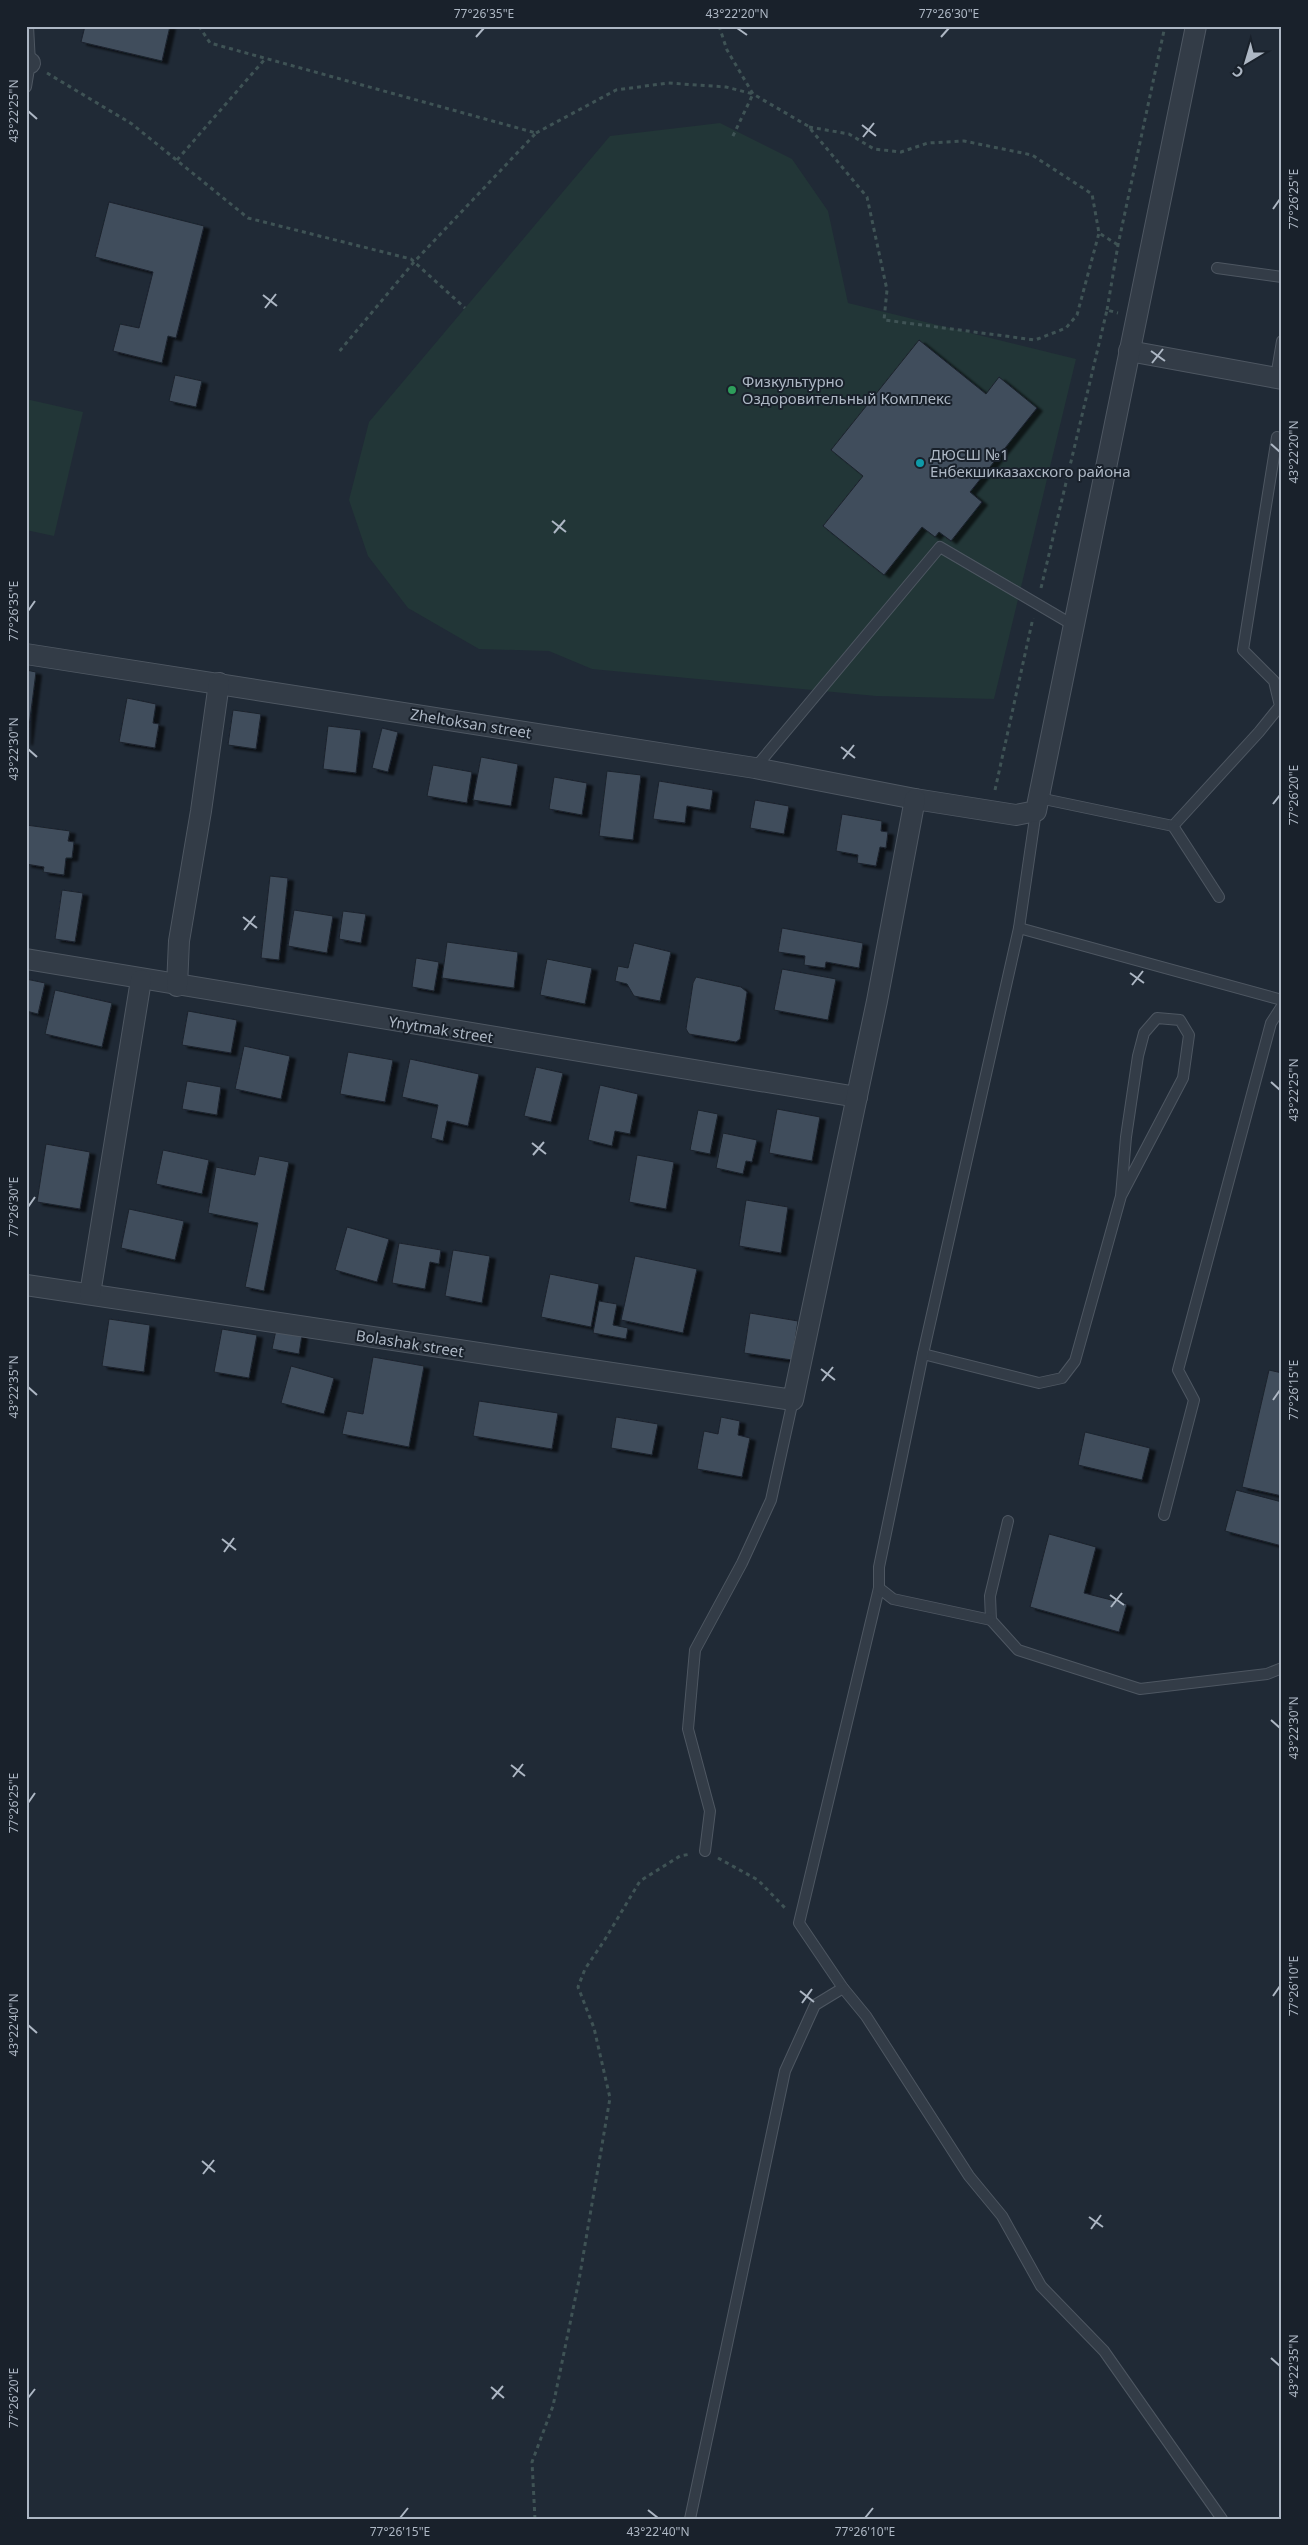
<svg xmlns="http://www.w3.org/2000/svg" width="1308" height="2545" font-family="'Noto Sans',sans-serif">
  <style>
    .green { fill: #223637 }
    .building { fill: #414d5b; stroke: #1b232d; filter: url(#shadow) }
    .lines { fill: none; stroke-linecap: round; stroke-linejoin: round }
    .service-casing { stroke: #4e5762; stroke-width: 12 }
    .minor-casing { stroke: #4e5762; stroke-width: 22 }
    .path { stroke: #3f5355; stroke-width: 3; stroke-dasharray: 4 4; stroke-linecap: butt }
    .service { stroke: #333c47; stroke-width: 10 }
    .minor { stroke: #333c47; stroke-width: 20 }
    .ticks { fill: none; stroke: #adb7c4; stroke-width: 2 }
    .leisure-dot { fill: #2e9e5b; stroke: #19212b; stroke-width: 2 }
    .culture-dot { fill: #0f9aa8; stroke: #19212b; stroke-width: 2 }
    .labels { text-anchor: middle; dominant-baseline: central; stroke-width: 4; stroke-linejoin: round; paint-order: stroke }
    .poi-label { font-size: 15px; fill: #adb7c4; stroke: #19212b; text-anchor: start }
    .street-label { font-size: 15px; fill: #adb7c4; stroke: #19212b }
    .neatline { fill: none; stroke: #adb7c4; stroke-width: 2 }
    .ticks-label { font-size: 12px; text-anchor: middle; fill: #adb7c4 }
  </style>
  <defs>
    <filter id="shadow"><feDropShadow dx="5.5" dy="3" stdDeviation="1" flood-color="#0009"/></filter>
  </defs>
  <rect width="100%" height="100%" fill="#202a36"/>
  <g class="green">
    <path d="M720,123L792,159L828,211L848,303L1076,359L994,699L876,696L592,669L549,651L479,649L408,608L368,556L349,500L369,422L610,136Z"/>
    <path d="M26,399L83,412L54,536L26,530Z"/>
  </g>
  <g class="building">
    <path d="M85,26H170L162,61L81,42Z"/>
    <path d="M109,202L204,226L176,338L168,336L162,363L113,351L120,324L139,328L153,272L95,257Z"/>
    <path d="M919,340L986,394L999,377L1037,408L970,492L982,502L951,541L939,532L935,537L922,527L884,575L823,526L863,476L831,450Z"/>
    <path d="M175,375L202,381L196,407L169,401Z"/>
    <path d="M26,670L36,672L27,742H26Z"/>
    <path d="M127,698L156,704L153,723L159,724L155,748L119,742Z"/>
    <path d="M233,710L261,714L256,749L228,745Z"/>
    <path d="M328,726L361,730L356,773L323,769Z"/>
    <path d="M382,728L398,732L388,772L372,768Z"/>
    <path d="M481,757L518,764L511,806L473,800Z"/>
    <path d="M433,765L472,772L467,803L427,796Z"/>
    <path d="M607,771L641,775L633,840L599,836Z"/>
    <path d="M554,777L587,783L582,815L549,809Z"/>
    <path d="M659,781L713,790L710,810L687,806L685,823L653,819Z"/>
    <path d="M755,800L789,806L784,834L750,828Z"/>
    <path d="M842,814L882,821L881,831L888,832L886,848L880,847L876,866L857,863L858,855L836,851Z"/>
    <path d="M26,825L70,831L68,841L74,842L72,858H66L64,875L43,872L44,867L26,864Z"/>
    <path d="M270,876L288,878L279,960L261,958Z"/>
    <path d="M62,890L83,893L75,942L55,939Z"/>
    <path d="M294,910L333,916L327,953L288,946Z"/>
    <path d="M343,911L366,914L361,943L339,939Z"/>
    <path d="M782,928L863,943L859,968L826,962L825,968L804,965L805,956L778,952Z"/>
    <path d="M447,942L518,952L514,988L442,978Z"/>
    <path d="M634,943L671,952L660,1001L634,996L627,984L615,981L618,966L628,968Z"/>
    <path d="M416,958L439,962L434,991L412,987Z"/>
    <path d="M547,959L592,968L585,1004L540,995Z"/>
    <path d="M782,969L836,979L828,1020L774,1010Z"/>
    <path d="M696,977L741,987L747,992L740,1039L736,1042L689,1034L686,1029L693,983Z"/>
    <path d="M26,979L45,983L38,1014L26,1011Z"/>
    <path d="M55,990L112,1003L102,1047L45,1034Z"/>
    <path d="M188,1011L237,1020L231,1053L182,1045Z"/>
    <path d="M244,1046L290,1056L281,1099L235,1089Z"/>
    <path d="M348,1052L393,1060L385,1102L340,1094Z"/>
    <path d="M410,1059L479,1074L468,1126L447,1121L443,1141L431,1138L438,1105L402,1097Z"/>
    <path d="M536,1067L563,1073L551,1122L524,1116Z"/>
    <path d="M187,1081L221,1087L217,1115L182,1109Z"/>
    <path d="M600,1085L638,1094L630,1134L615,1131L612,1146L588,1140Z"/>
    <path d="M777,1109L820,1117L812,1161L769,1153Z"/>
    <path d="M698,1110L718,1114L710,1154L690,1150Z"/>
    <path d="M723,1133L757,1140L752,1162L746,1161L743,1174L716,1168Z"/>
    <path d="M46,1144L90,1152L80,1209L37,1202Z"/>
    <path d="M163,1150L209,1160L202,1194L156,1184Z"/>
    <path d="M637,1155L674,1162L666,1209L629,1202Z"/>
    <path d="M259,1156L289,1162L264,1291L245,1287L258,1223L208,1213L216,1167L255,1175Z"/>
    <path d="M746,1200L788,1207L781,1253L739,1246Z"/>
    <path d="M129,1209L184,1221L175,1260L121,1248Z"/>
    <path d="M347,1227L389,1239L377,1282L335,1270Z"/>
    <path d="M399,1243L441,1250L439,1264L430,1262L425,1289L392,1283Z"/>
    <path d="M453,1250L490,1256L482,1303L445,1296Z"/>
    <path d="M635,1256L697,1269L683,1333L621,1320Z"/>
    <path d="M550,1274L599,1284L591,1327L541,1317Z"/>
    <path d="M599,1301L617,1304L613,1325L628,1328L626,1339L593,1333Z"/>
    <path d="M750,1313L798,1321L792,1360L744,1353Z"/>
    <path d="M109,1319L150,1325L144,1372L102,1366Z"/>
    <path d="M222,1329L257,1335L249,1378L214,1372Z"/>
    <path d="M276,1330L302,1335L299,1354L272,1349Z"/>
    <path d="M373,1357L424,1366L409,1447L342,1434L347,1411L363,1414Z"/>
    <path d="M291,1366L334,1378L324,1414L281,1403Z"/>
    <path d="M1269,1370L1282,1373V1496L1242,1487Z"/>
    <path d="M479,1401L558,1413L552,1449L473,1436Z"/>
    <path d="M616,1417L658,1424L652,1455L611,1448Z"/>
    <path d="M721,1417L740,1421L738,1435L750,1438L742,1477L697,1469L704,1431L718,1434Z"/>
    <path d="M1085,1432L1150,1448L1142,1480L1078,1465Z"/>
    <path d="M1236,1490L1282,1502V1546L1225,1531Z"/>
    <path d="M1049,1534L1096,1547L1084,1593L1127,1604L1119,1632L1030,1607Z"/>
  </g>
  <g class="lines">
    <defs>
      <g id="service">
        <path d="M26,87L30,63L28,26"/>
        <path d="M1217,268L1282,277"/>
        <path d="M1276,377L1282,341"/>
        <path d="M755,768L940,547L1073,625"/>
        <path d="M1039,798L1173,826L1259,732L1280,706L1274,681L1243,650L1277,437"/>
        <path d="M1173,826L1219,897"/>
        <path d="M1019,928L1282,1000"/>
        <path d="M923,1354L1039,1383L1062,1378L1075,1361L1121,1196L1126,1137L1138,1056L1144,1033L1157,1018L1180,1020L1189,1035L1183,1078L1121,1196"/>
        <path d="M1164,1515L1194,1400L1178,1370L1271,1023L1282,1006"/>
        <path d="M1008,1521L990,1596L991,1620L1018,1650L1140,1689L1267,1674L1282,1668"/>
        <path d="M879,1588L799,1923L843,1988L866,2016L969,2176L1002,2216L1041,2286L1104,2351L1222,2519"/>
        <path d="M991,1620L893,1599L879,1588V1567L923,1354L1019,928L1036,811"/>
        <path d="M705,1851L710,1811L688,1729L695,1650L742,1563L771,1500L793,1400"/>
        <path d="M690,2519L785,2071L815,2005L843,1988"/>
      </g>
      <g id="minor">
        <path d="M26,61L30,63"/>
        <path d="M1129,351L1282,379"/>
        <path d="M26,654L755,768L915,799L1016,815L1036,811L1196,26"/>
        <path d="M26,959L857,1097"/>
        <path d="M177,986L179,941L201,811L219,683"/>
        <path d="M26,1285L793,1400L877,1001L915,799"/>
        <path d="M90,1294L141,980"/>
      </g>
    </defs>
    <use href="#service" class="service-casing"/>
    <use href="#minor" class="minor-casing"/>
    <g class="path">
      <path d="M199,26L210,43L536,133L414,262L338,353"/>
      <path d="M719,26L727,50L753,94L808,126L867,197L887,290L884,320L1035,340L1066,328L1077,315L1099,233"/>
      <path d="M47,73L132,124L248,218L411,259L465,308"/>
      <path d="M809,127L849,134L874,149L901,152L928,143L964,141L1032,155L1092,194L1099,233L1118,245"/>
      <path d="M536,133L616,90L668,83L726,87L753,94L732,138"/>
      <path d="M177,160L265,59"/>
      <path d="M1107,310L1118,245L1165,26"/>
      <path d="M1041,588L1107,310L1118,313"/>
      <path d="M995,790L1033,618"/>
      <path d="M718,1858L758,1880L786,1909"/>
      <path d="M535,2519L532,2462L553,2406L579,2280L610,2098L594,2028L578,1987L585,1969L604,1941L640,1881L680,1856L691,1854"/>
    </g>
    <use href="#service" class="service"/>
    <use href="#minor" class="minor"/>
  </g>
  <path class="ticks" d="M737,28L747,35M476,37L484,28M941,37L949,28M28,111L37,119M862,125L876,136M863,137L874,123M1273,209L1280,199M263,295L277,306M265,308L276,294M1151,351L1165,361M1152,363L1163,349M1271,444L1280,452M552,521L566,532M554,533L565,520M28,611L35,601M841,747L855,758M28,749L37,757M843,759L854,745M1273,804L1280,795M243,917L257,928M244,930L255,916M1130,973L1144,983M1132,985L1143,971M1271,1082L1280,1090M532,1143L546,1154M533,1155L544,1142M28,1207L35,1197M821,1369L835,1380M822,1381L833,1367M28,1387L37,1395M1273,1400L1280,1390M222,1539L236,1550M224,1552L234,1538M1110,1595L1124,1605M1111,1607L1122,1593M1271,1720L1280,1728M511,1765L525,1776M513,1777L523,1764M28,1803L35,1793M800,1991L814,2002M1273,1996L1280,1986M802,2003L812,1989M28,2025L37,2033M202,2161L215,2172M203,2174L214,2160M1089,2217L1103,2227M1091,2229L1101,2215M1271,2358L1280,2366M491,2387L504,2398M28,2398L35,2389M492,2399L503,2386M648,2510L658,2518M400,2518L408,2508M865,2518L873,2508"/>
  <circle class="leisure-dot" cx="732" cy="390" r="5"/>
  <circle class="culture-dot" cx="920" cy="463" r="5"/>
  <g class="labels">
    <g class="poi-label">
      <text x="742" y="381">Физкультурно<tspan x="742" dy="17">Оздоровительный Комплекс</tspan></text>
      <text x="930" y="454">ДЮСШ №1<tspan x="930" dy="17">Енбекшиказахского района</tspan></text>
    </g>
    <g class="street-label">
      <text transform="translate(471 723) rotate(9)">Zheltoksan street</text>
      <text transform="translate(441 1029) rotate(9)">Ynytmak street</text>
      <text transform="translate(410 1343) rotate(9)">Bolashak street</text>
    </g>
  </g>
  <rect width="1308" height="2545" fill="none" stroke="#19212b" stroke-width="55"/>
  <g transform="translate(1246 62) rotate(218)" stroke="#19212b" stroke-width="4" paint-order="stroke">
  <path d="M0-4L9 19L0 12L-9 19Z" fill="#adb7c4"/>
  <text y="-8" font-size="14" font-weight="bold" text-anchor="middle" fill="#adb7c4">С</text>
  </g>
  <rect x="28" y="28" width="1252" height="2490" class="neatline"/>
  <g class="ticks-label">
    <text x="484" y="18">77°26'35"E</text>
    <text x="737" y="18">43°22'20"N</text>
    <text x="949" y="18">77°26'30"E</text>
    <text transform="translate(14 111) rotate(-90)" y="4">43°22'25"N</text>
    <text transform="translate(1294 199) rotate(-90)" y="4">77°26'25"E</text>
    <text transform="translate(1294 452) rotate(-90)" y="4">43°22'20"N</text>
    <text transform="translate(14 611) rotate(-90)" y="4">77°26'35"E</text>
    <text transform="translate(14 749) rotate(-90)" y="4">43°22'30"N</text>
    <text transform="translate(1294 795) rotate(-90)" y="4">77°26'20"E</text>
    <text transform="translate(1294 1090) rotate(-90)" y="4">43°22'25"N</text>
    <text transform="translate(14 1207) rotate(-90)" y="4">77°26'30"E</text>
    <text transform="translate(14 1387) rotate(-90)" y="4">43°22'35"N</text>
    <text transform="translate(1294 1390) rotate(-90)" y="4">77°26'15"E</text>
    <text transform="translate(1294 1728) rotate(-90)" y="4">43°22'30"N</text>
    <text transform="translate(14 1803) rotate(-90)" y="4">77°26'25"E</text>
    <text transform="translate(1294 1986) rotate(-90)" y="4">77°26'10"E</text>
    <text transform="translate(14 2025) rotate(-90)" y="4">43°22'40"N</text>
    <text transform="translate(1294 2366) rotate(-90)" y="4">43°22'35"N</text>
    <text transform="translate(14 2398) rotate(-90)" y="4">77°26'20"E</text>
    <text x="400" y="2536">77°26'15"E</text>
    <text x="658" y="2536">43°22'40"N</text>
    <text x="865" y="2536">77°26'10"E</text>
  </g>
</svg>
